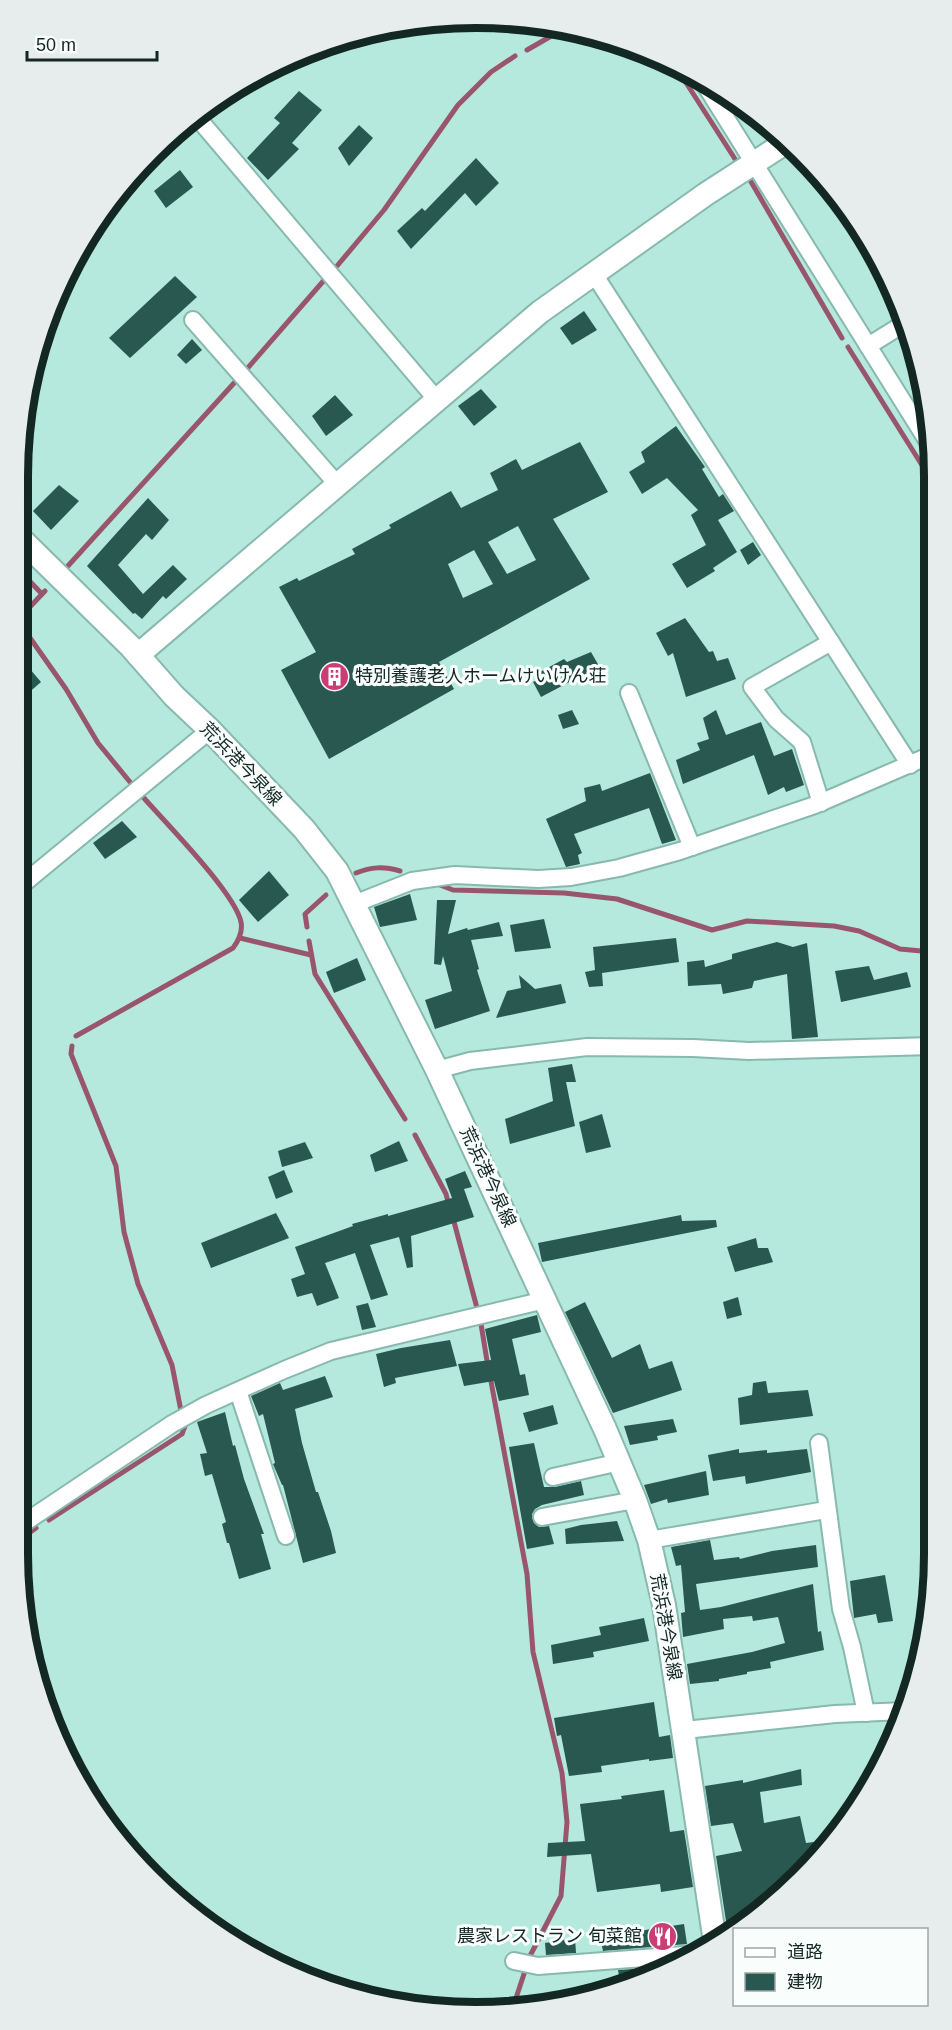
<svg xmlns="http://www.w3.org/2000/svg" width="952" height="2030" font-family="Helvetica,'Noto Sans JP',sans-serif">
  <style>
    .lines { fill: none; stroke-linecap: round; stroke-linejoin: round }
    .stream { stroke: #98556c; stroke-width: 5 }
    .building { fill: #28584f; fill-rule: evenodd }
    .street-casing { stroke: #88b9af; stroke-width: 20 }
    .secondary-casing { stroke: #88b9af; stroke-width: 26 }
    .street { stroke: #fff; stroke-width: 16 }
    .secondary { stroke: #fff; stroke-width: 22 }
    .labels { text-anchor: middle; dominant-baseline: central; stroke-width: 6; stroke-linejoin: round; paint-order: stroke }
    .poi-label { font-size: 18px; fill: #132723; stroke: #f9fefd; text-anchor: start }
    .street-label { font-size: 18px; fill: #132723; stroke: #f9fefd }
    .rim { fill: none; stroke: #132723; stroke-width: 8 }
  </style>
  <rect width="100%" height="100%" fill="#b5e9dd"/>
  <g class="lines">
    <g class="stream">
      <path d="M527,50L567,27"/>
      <path d="M676,67L735,159"/>
      <path d="M750,180L842,338"/>
      <path d="M337,266L384,210L458,105L491,72L515,56"/>
      <path d="M848,347L930,478"/>
      <path d="M246,370L326,278"/>
      <path d="M67,567L235,382"/>
      <path d="M18,569L42,594"/>
      <path d="M45,591L27,610L23,621L28,635L66,689L98,743L130,782"/>
      <path d="M356,873C371,867 383,866 400,871"/>
      <path d="M440,885L453,890L564,893L617,899L712,930L747,921L834,926L859,931L900,949L932,952"/>
      <path d="M307,927L305,914L326,895"/>
      <path d="M240,938L311,955"/>
      <path d="M309,941L315,974L405,1119"/>
      <path d="M76,1036L233,948C239,940 243,932 241,922C235,893 165,822 143,797"/>
      <path d="M72,1046L71,1054L116,1166L124,1232L138,1284L172,1365L181,1411"/>
      <path d="M415,1135L446,1194L449,1206"/>
      <path d="M453,1218L477,1308"/>
      <path d="M481,1324L488,1367"/>
      <path d="M490,1376L527,1574L533,1652L562,1773L567,1822L561,1896L531,1954"/>
      <path d="M49,1520L182,1434L185,1426"/>
      <path d="M18,1541L36,1528"/>
      <path d="M513,2007L525,1971"/>
    </g>
  </g>
  <g class="building">
    <path d="M299,91L322,110L292,143L299,149L268,180L247,158L280,123L274,118Z"/>
    <path d="M359,125L373,138L349,166L338,148Z"/>
    <path d="M476,158L499,183L476,206L465,193L411,249L397,231L422,208L425,211Z"/>
    <path d="M180,170L193,187L166,208L154,191Z"/>
    <path d="M175,276L197,297L130,358L109,338Z"/>
    <path d="M584,311L597,330L572,345L560,328Z"/>
    <path d="M192,339L202,350L186,364L177,355Z"/>
    <path d="M481,389L497,407L474,426L458,406Z"/>
    <path d="M335,395L353,415L326,436L312,416Z"/>
    <path d="M676,426L705,467L702,469L719,497L723,494L734,511L718,520L737,552L713,568L715,571L687,588L672,564L706,545L691,515L698,510L667,478L642,494L629,472L645,462L641,452Z"/>
    <path d="M580,442L608,492L553,519L590,579L439,662L454,689L329,759L281,670L316,652L279,587L297,578L299,581L355,554L352,549L391,528L389,525L451,491L461,508L498,490L490,473L516,459L522,470ZM518,526L536,560L507,574L488,542ZM474,550L493,584L463,598L448,564Z"/>
    <path d="M59,485L79,501L51,530L33,511Z"/>
    <path d="M148,498L169,520L152,540L146,534L118,565L143,594L173,565L187,579L166,599L163,596L142,619L135,613L133,614L87,566Z"/>
    <path d="M753,542L761,555L748,565L740,550Z"/>
    <path d="M685,618L709,652L713,651L717,661L728,658L736,679L686,697L673,653L668,656L656,633Z"/>
    <path d="M591,652L603,673L582,684L577,678L541,697L533,682L539,679L540,672L564,659L567,662Z"/>
    <path d="M18,655L41,682L18,702Z"/>
    <path d="M572,710L579,724L563,729L558,715Z"/>
    <path d="M716,710L726,735L761,722L774,756L792,749L804,785L786,792L784,787L768,795L754,755L683,784L676,760L700,750L697,743L709,739L703,718Z"/>
    <path d="M650,773L676,840L662,844L649,808L574,834L582,853L578,855L580,864L566,867L546,819L586,801L584,788L600,784L602,791Z"/>
    <path d="M122,821L137,837L105,859L93,843Z"/>
    <path d="M269,871L289,895L258,922L239,900Z"/>
    <path d="M410,894L417,920L380,927L374,907Z"/>
    <path d="M437,900H456L448,934L467,928L468,930L499,922L503,936L471,940L479,969L477,970L490,1011L435,1029L425,1000L452,991L443,956L441,965L434,964Z"/>
    <path d="M544,919L551,948L515,952L510,925Z"/>
    <path d="M676,938L679,962L602,973L603,986L589,987L585,972L595,970L593,947Z"/>
    <path d="M777,942L793,947L807,943L818,1037L792,1039L787,974L754,981L752,988L723,994L721,984L688,986L687,962L704,960L705,967L732,959V954Z"/>
    <path d="M357,958L366,980L334,993L326,972Z"/>
    <path d="M869,966L874,980L907,972L911,987L841,1002L835,971Z"/>
    <path d="M519,975L535,989L561,984L566,1003L496,1018L507,991L521,988Z"/>
    <path d="M572,1064L576,1082H566L575,1126L510,1144L505,1119L553,1101L548,1068Z"/>
    <path d="M602,1114L611,1147L586,1153L579,1122Z"/>
    <path d="M399,1141L408,1161L375,1172L370,1155Z"/>
    <path d="M305,1142L313,1158L282,1167L278,1151Z"/>
    <path d="M284,1170L293,1192L276,1199L268,1177Z"/>
    <path d="M465,1171L472,1187L464,1189L474,1217L411,1236L413,1267L407,1268L399,1237L370,1245L388,1295L371,1300L355,1253L325,1263L339,1298L317,1306L312,1293L297,1297L291,1279L305,1274L295,1247L353,1226L352,1224L388,1214V1216L452,1198L445,1179Z"/>
    <path d="M276,1213L289,1238L211,1268L201,1243Z"/>
    <path d="M681,1215L682,1221L716,1220L717,1227L542,1262L538,1243Z"/>
    <path d="M756,1238L758,1248H768L773,1262L735,1272L727,1247Z"/>
    <path d="M738,1297L742,1315L727,1319L723,1302Z"/>
    <path d="M585,1302L612,1358L640,1344L649,1369L672,1361L682,1390L613,1413L565,1312Z"/>
    <path d="M368,1303L376,1327L362,1330L356,1306Z"/>
    <path d="M537,1315L541,1332L512,1339L520,1375L525,1374L529,1395L499,1401L494,1381L464,1386L458,1364L491,1360L485,1329Z"/>
    <path d="M450,1340L457,1366L395,1378L396,1383L384,1387L376,1354L401,1348Z"/>
    <path d="M325,1376L333,1397L295,1409L302,1443L316,1492H318L331,1531L336,1553L303,1563L283,1485H282L273,1464L275,1463L263,1414L259,1416L251,1396L280,1383L283,1390Z"/>
    <path d="M766,1381L768,1393L808,1390L813,1416L740,1425L738,1398L752,1395L753,1383Z"/>
    <path d="M553,1405L558,1424L529,1432L523,1413Z"/>
    <path d="M225,1412L233,1446L235,1445L244,1479L264,1534H261L271,1569L239,1579L229,1543H227L222,1524L226,1522L212,1474L205,1476L200,1454L207,1453L197,1422Z"/>
    <path d="M673,1419L677,1432L657,1436L658,1440L630,1445L624,1426Z"/>
    <path d="M534,1443L544,1487H555L581,1481L584,1495L542,1505L535,1509L532,1514L534,1523L539,1527L549,1526L554,1544L527,1549L509,1447Z"/>
    <path d="M739,1449V1453L767,1450V1453L807,1449L811,1472L746,1484L745,1476L713,1481L708,1455Z"/>
    <path d="M706,1471L709,1495L668,1503L667,1499L651,1504L644,1485Z"/>
    <path d="M617,1521L624,1541L566,1544L565,1529L581,1525Z"/>
    <path d="M710,1540L714,1560L739,1557L740,1559L772,1551L816,1545L818,1567L696,1584L700,1610L721,1607L813,1584L818,1632L821,1631L824,1650L770,1662L771,1668L747,1672V1674L719,1679V1681L690,1684L687,1664L752,1652L785,1643L778,1617L753,1621L752,1616L723,1619L724,1629L683,1637L681,1613L685,1612L681,1565L676,1566L671,1547Z"/>
    <path d="M885,1575L893,1621L878,1623L876,1614L854,1618L850,1581Z"/>
    <path d="M644,1618L649,1641L593,1652L594,1657L553,1664L551,1645L601,1635L599,1627Z"/>
    <path d="M654,1702L659,1737L670,1735L673,1758L649,1761V1759L601,1766L602,1772L569,1776L561,1735L557,1736L554,1718Z"/>
    <path d="M801,1769L802,1785L760,1792L764,1823L800,1816L806,1843L821,1841L822,1853L755,1918L728,1934L716,1856L742,1851L733,1823L711,1826L705,1786L743,1780V1783Z"/>
    <path d="M664,1790L670,1832L684,1830L693,1887L661,1892L660,1884L597,1892L591,1854L547,1857L548,1843L585,1841L580,1804L622,1799L621,1796Z"/>
    <path d="M684,1924L687,1944L603,1951L600,1937Z"/>
    <path d="M575,1938L576,1953L546,1955L545,1943Z"/>
    <path d="M673,1966L650,1973L620,1982L618,1970Z"/>
  </g>
  <g class="lines">
    <defs>
      <g id="street">
        <path d="M704,83L930,445"/>
        <path d="M196,116L437,400"/>
        <path d="M594,274L910,765"/>
        <path d="M193,320L337,484"/>
        <path d="M868,346L905,323"/>
        <path d="M629,693L692,847"/>
        <path d="M821,803L802,742L776,719L752,687L831,642"/>
        <path d="M18,888L210,730"/>
        <path d="M354,904L412,881L455,875L538,879L571,877L619,868L680,851L815,805L931,755"/>
        <path d="M437,1070L470,1061L587,1047L693,1048L749,1051L932,1046"/>
        <path d="M238,1391L286,1536"/>
        <path d="M819,1443L841,1609L852,1647L866,1713"/>
        <path d="M553,1477L620,1462"/>
        <path d="M542,1517L635,1500"/>
        <path d="M18,1527L172,1424L206,1405L284,1370L331,1351L545,1300"/>
        <path d="M649,1540L826,1510"/>
        <path d="M685,1730L835,1714L905,1711"/>
        <path d="M514,1961L538,1966L697,1954"/>
      </g>
      <g id="secondary">
        <path d="M18,536L131,647L174,696L210,730L304,829L337,871L437,1070L605,1429L635,1500L649,1540L664,1605L715,1942"/>
        <path d="M138,655L540,312L706,194L785,143"/>
      </g>
    </defs>
    <use href="#street" class="street-casing"/>
    <use href="#secondary" class="secondary-casing"/>
    <use href="#street" class="street"/>
    <use href="#secondary" class="secondary"/>
  </g>
  <defs>
    <symbol id="building-disc" viewBox="-11 -11 22 22"><circle r="9.5" fill="#c83e75" stroke="#f9fefd"/><path d="M-4-6H4V6H1V3H-1V6H-4ZM-2.5-4.3h1.7v1.8h-1.7ZM.8-4.3h1.7v1.8H.8ZM-2.5-1h1.7V.8h-1.7ZM.8-1h1.7V.8H.8Z" fill="#fff"/></symbol>
    <symbol id="restaurant-disc" viewBox="-11 -11 22 22"><circle r="9.5" fill="#c83e75" stroke="#f9fefd"/><path d="M-5-6h1v4h1v-4h1v4h1v-4h1v5L-1.5 .5V6h-2V.5L-5-1ZM5-6V6H3V1.5H1.5Q1.5-4 5-6Z" fill="#fff"/></symbol>
  </defs>
  <g fill-rule="evenodd">
    <use href="#building-disc" x="318" y="660" width="33" height="33"/>
    <use href="#restaurant-disc" x="646" y="1920" width="33" height="33"/>
  </g>
  <g class="labels">
    <g class="poi-label">
      <text x="355" y="676">特別養護老人ホームけいけん荘</text>
      <text x="642" y="1936" text-anchor="end">農家レストラン 旬菜館</text>
    </g>
    <g class="street-label">
      <text transform="translate(241 764) rotate(46)">荒浜港今泉線</text>
      <text transform="translate(488 1177) rotate(65)">荒浜港今泉線</text>
      <text transform="translate(666 1627) rotate(80)">荒浜港今泉線</text>
    </g>
  </g>
  <path d="M0 0H952V2030H0ZM476 28H476A448 448 0 0 1 924 476V1554A448 448 0 0 1 476 2002H476A448 448 0 0 1 28 1554V476A448 448 0 0 1 476 28Z" fill="#e7edec" fill-rule="evenodd"/>
  <path class="rim" d="M476 28H476A448 448 0 0 1 924 476V1554A448 448 0 0 1 476 2002H476A448 448 0 0 1 28 1554V476A448 448 0 0 1 476 28Z"/>
  <rect x="733" y="1928" width="195" height="78" fill="#f9fefd" stroke="#9da8a6" stroke-width="1.5"/>
  <rect x="745" y="1948" width="30" height="9" fill="#ffffff" stroke="#9da8a6" stroke-width="1.5"/>
  <text x="787" y="1958" font-size="18" fill="#132723">道路</text>
  <rect x="745" y="1973" width="30" height="18" fill="#28584f" stroke="#9da8a6" stroke-width="1.5"/>
  <text x="787" y="1988" font-size="18" fill="#132723">建物</text>
  <path d="M27 51v9h130v-9" fill="none" stroke="#132723" stroke-width="3"/>
  <text x="36" y="51" font-size="18" fill="#132723" stroke="#f9fefd" stroke-width="4.5" paint-order="stroke">50 m</text>
</svg>
